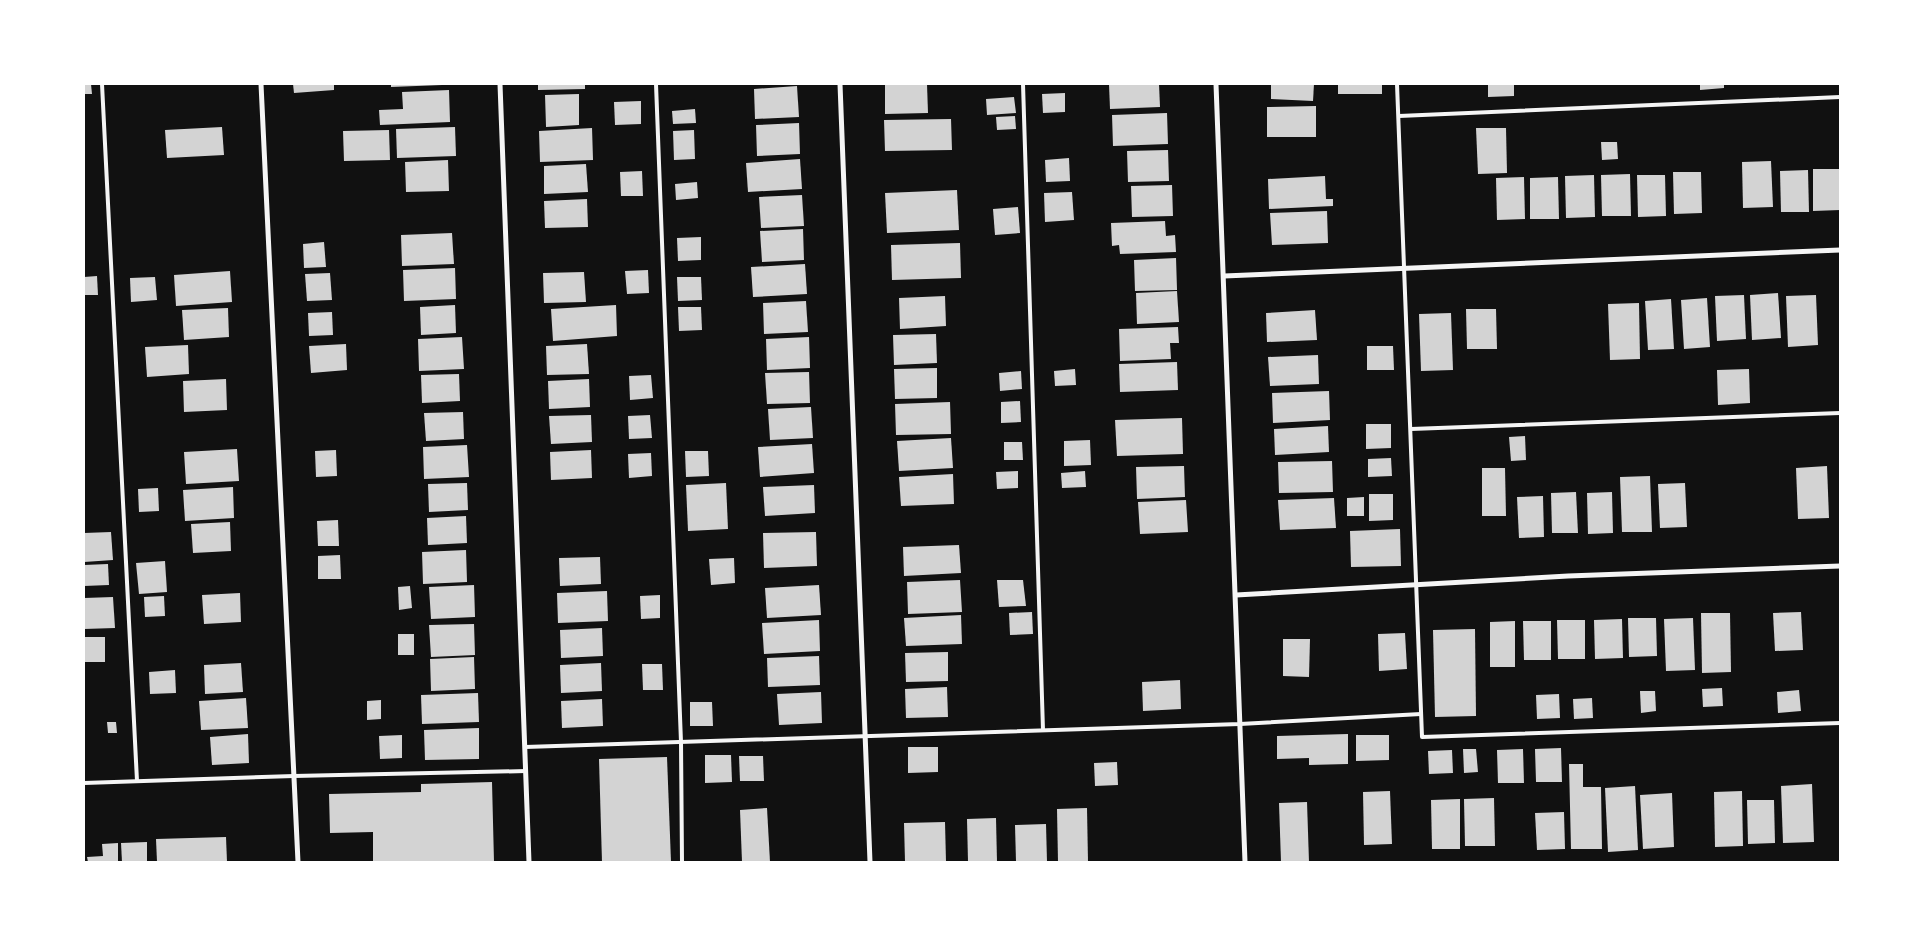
<svg xmlns="http://www.w3.org/2000/svg" width="1924" height="946" font-family="'Fira Sans',sans-serif">
  <style>
    .building { fill: #d3d3d3 }
    .lines { fill: none; stroke-linecap: round; stroke-linejoin: round }
    .service { stroke: #f5f5f5; stroke-width: 4 }
    .minor { stroke: #f5f5f5; stroke-width: 5 }
  </style>
  <rect width="100%" height="100%" fill="#111"/>
  <g class="building">
    <path d="M84,84H91L92,94H84Z"/>
    <path d="M293,84H334V90L294,93Z"/>
    <path d="M391,84H442V85L391,87Z"/>
    <path d="M538,84H585V89L538,90Z"/>
    <path d="M885,84H927L928,113L885,114Z"/>
    <path d="M1109,84H1159L1160,107L1110,109Z"/>
    <path d="M1271,84H1314L1313,101L1271,99Z"/>
    <rect x="1338" y="84" width="44" height="10"/>
    <path d="M1488,84H1514V96L1488,97Z"/>
    <path d="M1700,84H1724V88L1700,90Z"/>
    <path d="M797,86L799,117L755,119L754,89Z"/>
    <path d="M449,90L450,122L380,125L379,110L403,109L402,92Z"/>
    <path d="M1065,93V112L1043,113L1042,94Z"/>
    <path d="M579,94V125L546,127L545,95Z"/>
    <path d="M1014,97L1016,113L987,115L986,99Z"/>
    <path d="M641,101V124L615,125L614,102Z"/>
    <path d="M1316,106V137H1267V107Z"/>
    <path d="M695,109L696,123L673,124L672,111Z"/>
    <path d="M1167,113L1168,144L1113,146L1112,115Z"/>
    <path d="M1015,116L1016,129L997,130L996,117Z"/>
    <path d="M951,119L952,150L885,151L884,120Z"/>
    <path d="M799,123L800,154L757,156L756,125Z"/>
    <path d="M222,127L224,155L167,158L165,130Z"/>
    <path d="M455,127L456,156L397,158L396,129Z"/>
    <path d="M592,128L593,160L540,162L539,131Z"/>
    <path d="M1476,128H1506L1507,173L1478,174Z"/>
    <path d="M389,130L390,160L344,161L343,131Z"/>
    <path d="M694,130L695,159L674,160L673,131Z"/>
    <path d="M1601,142H1617L1618,159L1602,160Z"/>
    <path d="M1168,150L1169,181L1128,182L1127,151Z"/>
    <path d="M1069,158L1070,181L1046,182L1045,160Z"/>
    <path d="M800,159L802,189L748,192L746,163Z"/>
    <path d="M448,160L449,191L406,192L405,162Z"/>
    <path d="M1771,161L1773,207L1743,208L1742,162Z"/>
    <path d="M586,164L588,192L544,194V166Z"/>
    <path d="M1813,169H1840V210L1813,211Z"/>
    <path d="M1808,170L1809,212H1781L1780,171Z"/>
    <path d="M642,171L643,196H621L620,172Z"/>
    <path d="M1673,172H1701L1702,213L1674,214Z"/>
    <path d="M1630,174L1631,216H1602L1601,175Z"/>
    <path d="M1594,175L1595,217L1566,218L1565,176Z"/>
    <path d="M1637,175H1665L1666,216L1638,217Z"/>
    <path d="M1325,176L1326,199H1333V206L1269,209L1268,179Z"/>
    <path d="M1524,177L1525,219L1497,220L1496,178Z"/>
    <path d="M1558,177L1559,219H1530V178Z"/>
    <path d="M697,182L698,198L676,200L675,184Z"/>
    <path d="M1172,185L1173,216L1132,217L1131,186Z"/>
    <path d="M957,190L959,230L887,233L885,193Z"/>
    <path d="M1072,192L1074,220L1045,222L1044,193Z"/>
    <path d="M802,195L804,226L761,228L759,197Z"/>
    <path d="M587,199L588,227L545,228L544,201Z"/>
    <path d="M1018,207L1020,233L995,235L993,209Z"/>
    <path d="M1327,211L1328,243L1272,245L1270,213Z"/>
    <path d="M1165,221L1166,236L1175,235L1176,252L1120,254L1119,245L1112,246L1111,223Z"/>
    <path d="M803,229L804,260L762,262L760,231Z"/>
    <path d="M452,233L454,264L402,266L401,235Z"/>
    <path d="M701,237V260L678,261L677,238Z"/>
    <path d="M324,242L326,267L304,268L303,244Z"/>
    <path d="M960,243L961,278L892,280L891,245Z"/>
    <path d="M1176,258L1177,290L1135,291L1134,260Z"/>
    <path d="M805,264L807,294L753,297L751,267Z"/>
    <path d="M455,268L456,299L404,301L403,270Z"/>
    <path d="M648,270L649,293L627,294L625,271Z"/>
    <path d="M230,271L232,302L176,306L174,275Z"/>
    <path d="M584,272L586,302L544,303L543,273Z"/>
    <path d="M330,273L332,300L307,301L305,274Z"/>
    <path d="M97,276L98,295H84V277Z"/>
    <path d="M155,277L157,300L131,302L130,278Z"/>
    <path d="M677,277H701L702,300L678,301Z"/>
    <path d="M1177,291L1179,322L1137,324L1136,293Z"/>
    <path d="M1778,293L1781,338L1752,340L1750,295Z"/>
    <path d="M1744,295L1746,339L1717,341L1715,296Z"/>
    <path d="M1816,295L1818,345L1788,347L1786,296Z"/>
    <path d="M945,296L946,326L900,329L899,298Z"/>
    <path d="M1707,298L1710,347L1684,349L1681,300Z"/>
    <path d="M1671,299L1674,349L1648,350L1645,301Z"/>
    <path d="M806,301L808,332L764,334L763,303Z"/>
    <path d="M1639,303L1640,359L1610,360L1608,304Z"/>
    <path d="M455,305L456,333L421,335L420,307Z"/>
    <path d="M616,305L617,336L553,341L551,309Z"/>
    <path d="M678,307H701L702,330L679,331Z"/>
    <path d="M228,308L229,337L184,340L182,310Z"/>
    <path d="M1466,309H1496L1497,349H1467Z"/>
    <path d="M1315,310L1317,340L1267,342L1266,313Z"/>
    <path d="M332,312L333,335L309,336L308,313Z"/>
    <path d="M1451,313L1453,370L1421,371L1419,314Z"/>
    <path d="M1178,327L1179,343H1170L1171,359L1120,361L1119,329Z"/>
    <path d="M936,334L937,363L894,365L893,335Z"/>
    <path d="M462,337L464,369L419,371L418,339Z"/>
    <path d="M809,337L810,368L767,370L766,339Z"/>
    <path d="M346,344L347,370L311,373L309,346Z"/>
    <path d="M587,344L589,374L547,375L546,346Z"/>
    <path d="M188,345L189,374L147,377L145,347Z"/>
    <path d="M1367,346H1393L1394,370H1367Z"/>
    <path d="M1318,355L1319,384L1270,386L1268,357Z"/>
    <path d="M1177,362L1178,390L1120,392L1119,364Z"/>
    <path d="M937,368V398L895,399L894,369Z"/>
    <path d="M1075,369L1076,385L1055,386L1054,371Z"/>
    <path d="M1749,369L1750,403L1718,405L1717,370Z"/>
    <path d="M1021,371L1022,389L1000,391L999,373Z"/>
    <path d="M809,372L810,403L767,404L765,373Z"/>
    <path d="M459,374L460,401L422,403L421,375Z"/>
    <path d="M651,375L653,398L630,400L629,376Z"/>
    <path d="M226,379L227,410L184,412L183,381Z"/>
    <path d="M589,379L590,407L549,409L548,381Z"/>
    <path d="M1329,391L1330,420L1273,423L1272,393Z"/>
    <path d="M1020,401L1021,422L1001,423V402Z"/>
    <path d="M950,402L951,434L896,435L895,404Z"/>
    <path d="M811,407L813,438L770,440L768,409Z"/>
    <path d="M463,412L464,439L426,441L424,413Z"/>
    <path d="M591,415L592,442L551,444L549,416Z"/>
    <path d="M650,415L652,438L629,439L628,416Z"/>
    <path d="M1182,418L1183,454L1117,456L1115,420Z"/>
    <path d="M1366,424H1391V448L1366,449Z"/>
    <path d="M1328,426L1329,452L1275,455L1274,429Z"/>
    <path d="M1525,436L1526,460L1511,461L1509,437Z"/>
    <path d="M951,438L953,468L899,471L897,441Z"/>
    <path d="M1090,440L1091,465L1064,466V441Z"/>
    <path d="M1004,442H1022L1023,460H1004Z"/>
    <path d="M812,444L814,473L760,477L758,447Z"/>
    <path d="M467,445L469,477L424,479L423,447Z"/>
    <path d="M237,449L239,481L186,484L184,452Z"/>
    <path d="M336,450L337,476L316,477L315,451Z"/>
    <path d="M591,450L592,478L551,480L550,452Z"/>
    <path d="M685,451H708L709,476L686,477Z"/>
    <path d="M651,453L652,476L629,478L628,454Z"/>
    <path d="M1391,458L1392,476L1368,477V459Z"/>
    <path d="M1332,461L1333,492L1279,493L1278,462Z"/>
    <path d="M1184,466L1185,497L1137,499L1136,467Z"/>
    <path d="M1827,466L1829,518L1798,519L1796,468Z"/>
    <path d="M1482,468H1505L1506,516H1482Z"/>
    <path d="M1018,471V488L997,489L996,472Z"/>
    <path d="M1085,471L1086,487L1062,488L1061,473Z"/>
    <path d="M953,474L954,504L901,506L899,477Z"/>
    <path d="M1650,476L1652,532H1622L1620,477Z"/>
    <path d="M467,483L468,510L429,512L428,484Z"/>
    <path d="M726,483L728,529L688,531L686,485Z"/>
    <path d="M1685,483L1687,527L1660,528L1658,484Z"/>
    <path d="M814,485L815,513L765,516L763,487Z"/>
    <path d="M233,487L234,518L185,521L183,490Z"/>
    <path d="M158,488L159,511L139,512L138,489Z"/>
    <path d="M1576,492L1578,533H1552L1551,493Z"/>
    <path d="M1612,492L1613,533L1588,534L1587,493Z"/>
    <path d="M1369,494H1393V520L1369,521Z"/>
    <path d="M1543,496L1544,537L1519,538L1517,497Z"/>
    <path d="M1364,497V516H1347V498Z"/>
    <path d="M1334,498L1336,528L1280,530L1278,500Z"/>
    <path d="M1186,500L1188,532L1140,534L1138,502Z"/>
    <path d="M466,516L467,543L428,545L427,518Z"/>
    <path d="M338,520L339,546H318L317,521Z"/>
    <path d="M230,522L231,551L193,553L191,524Z"/>
    <path d="M1400,529L1401,566L1351,567L1350,531Z"/>
    <path d="M111,532L113,560L84,562V533Z"/>
    <path d="M816,532L817,566L764,568L763,533Z"/>
    <path d="M959,545L961,573L904,576L903,547Z"/>
    <path d="M466,550L467,582L423,584L422,552Z"/>
    <path d="M340,555L341,579H318V556Z"/>
    <path d="M600,557L601,584L560,586L559,558Z"/>
    <path d="M734,558L735,583L711,585L709,559Z"/>
    <path d="M165,561L167,592L139,594L136,563Z"/>
    <path d="M108,564L109,585L84,586V565Z"/>
    <path d="M960,580L962,612L908,614L907,582Z"/>
    <path d="M997,580H1023L1026,606L999,607Z"/>
    <path d="M474,585L475,617L431,619L429,587Z"/>
    <path d="M819,585L821,615L767,618L765,588Z"/>
    <path d="M410,586L412,608L399,610L398,587Z"/>
    <path d="M607,591L608,621L558,623L557,593Z"/>
    <path d="M240,593L241,622L204,624L202,595Z"/>
    <path d="M660,595V618L641,619L640,596Z"/>
    <path d="M164,596L165,616L145,617L144,597Z"/>
    <path d="M113,597L115,628L84,629V598Z"/>
    <path d="M1032,612L1033,634L1010,635L1009,613Z"/>
    <path d="M1801,612L1803,650L1775,651L1773,613Z"/>
    <path d="M1701,613H1730L1731,672L1702,673Z"/>
    <path d="M961,615L962,644L906,646L904,618Z"/>
    <path d="M1628,618H1656L1657,656L1629,657Z"/>
    <path d="M1693,618L1695,670L1666,671L1664,619Z"/>
    <path d="M1622,619L1623,658L1595,659L1594,620Z"/>
    <path d="M819,620L820,651L764,654L762,623Z"/>
    <path d="M1557,620H1585V659H1558Z"/>
    <path d="M1515,621V667H1490V622Z"/>
    <path d="M1523,621H1551V660H1524Z"/>
    <path d="M474,624L475,655L431,657L429,625Z"/>
    <path d="M602,628L603,656L561,658L560,630Z"/>
    <path d="M1475,629L1476,716L1435,717L1433,630Z"/>
    <path d="M1405,633L1407,669L1379,671L1378,634Z"/>
    <rect x="398" y="634" width="16" height="21"/>
    <rect x="84" y="637" width="21" height="25"/>
    <path d="M1283,639H1310L1309,677L1283,676Z"/>
    <path d="M948,652V681L906,682L905,653Z"/>
    <path d="M819,656L820,685L768,687L767,658Z"/>
    <path d="M474,657L475,689L431,691L430,659Z"/>
    <path d="M241,663L243,692L205,694L204,665Z"/>
    <path d="M601,663L602,691L561,693L560,665Z"/>
    <path d="M642,664H662L663,690H643Z"/>
    <path d="M175,670L176,693L150,694L149,672Z"/>
    <path d="M1180,680L1181,709L1143,711L1142,682Z"/>
    <path d="M947,687L948,717L906,718L905,689Z"/>
    <path d="M1722,688L1723,706L1703,707L1702,689Z"/>
    <path d="M1799,690L1801,711L1778,713L1777,692Z"/>
    <path d="M1640,691H1655L1656,711L1641,713Z"/>
    <path d="M821,692L822,723L779,725L777,694Z"/>
    <path d="M478,693L479,722L422,724L421,695Z"/>
    <path d="M1559,694L1560,718L1537,719L1536,695Z"/>
    <path d="M246,698L248,728L201,730L199,701Z"/>
    <path d="M1592,698L1593,718L1574,719L1573,699Z"/>
    <path d="M602,699L603,726L562,728L561,701Z"/>
    <path d="M381,700V719L367,720V701Z"/>
    <path d="M690,702H712L713,726H690Z"/>
    <path d="M107,722H116L117,733H108Z"/>
    <path d="M479,728V759L425,760L424,730Z"/>
    <path d="M248,734L249,763L212,765L210,737Z"/>
    <path d="M1348,734V764L1309,765V758L1277,759V736Z"/>
    <path d="M402,735V758L380,759L379,736Z"/>
    <path d="M1356,735H1389V760L1356,761Z"/>
    <path d="M908,747H938V772L908,773Z"/>
    <path d="M1561,748L1562,782H1536L1535,749Z"/>
    <path d="M1463,749H1476L1478,772L1464,773Z"/>
    <path d="M1523,749L1524,783H1498L1497,750Z"/>
    <path d="M1452,750L1453,773L1429,774L1428,751Z"/>
    <path d="M705,755H731L732,782L705,783Z"/>
    <path d="M739,756H763L764,781H740Z"/>
    <path d="M667,757L671,862H602L599,759Z"/>
    <path d="M1117,762L1118,785L1095,786L1094,763Z"/>
    <path d="M1569,764H1583V787H1601L1602,849H1571Z"/>
    <path d="M492,782L494,862H373V832L330,833L329,794L421,792V784Z"/>
    <path d="M1812,784L1814,842L1783,843L1781,786Z"/>
    <path d="M1635,786L1638,850L1608,852L1605,788Z"/>
    <path d="M1390,791L1392,844L1364,845L1363,792Z"/>
    <path d="M1742,791L1743,846L1715,847L1714,792Z"/>
    <path d="M1672,793L1674,847L1643,849L1640,795Z"/>
    <path d="M1494,798L1495,846H1465L1464,799Z"/>
    <path d="M1460,799V849H1432L1431,800Z"/>
    <path d="M1747,800H1774L1775,843L1748,844Z"/>
    <path d="M1307,802L1309,862H1281L1279,803Z"/>
    <path d="M767,808L770,862H742L740,810Z"/>
    <path d="M1087,808L1088,862H1058L1057,809Z"/>
    <path d="M1564,812L1565,849L1537,850L1535,813Z"/>
    <path d="M996,818L997,862H968L967,819Z"/>
    <path d="M945,822L946,862H905L904,823Z"/>
    <path d="M1046,824L1047,862H1016L1015,825Z"/>
    <path d="M226,837L227,862H157L156,839Z"/>
    <path d="M147,842V862H122L121,843Z"/>
    <path d="M118,843V862H88L87,857L103,856L102,844Z"/>
  </g>
  <g class="lines">
    <g class="service">
      <path d="M102,84L137,781"/>
      <path d="M656,84L681,742L682,862"/>
      <path d="M1023,84L1043,730"/>
      <path d="M1397,84L1422,737L1840,723"/>
      <path d="M1399,116L1840,97"/>
      <path d="M1411,429L1840,413"/>
      <path d="M525,747L1240,724L1421,714"/>
      <path d="M84,783L294,776L526,771"/>
    </g>
    <g class="minor">
      <path d="M261,84L298,862"/>
      <path d="M500,84L529,862"/>
      <path d="M840,84L870,862"/>
      <path d="M1216,84L1245,862"/>
      <path d="M1224,276L1840,250"/>
      <path d="M1236,595L1568,576L1840,566"/>
    </g>
  </g>
  <rect width="1924" height="946" fill="none" stroke="#ffffff" stroke-width="170"/>
</svg>
